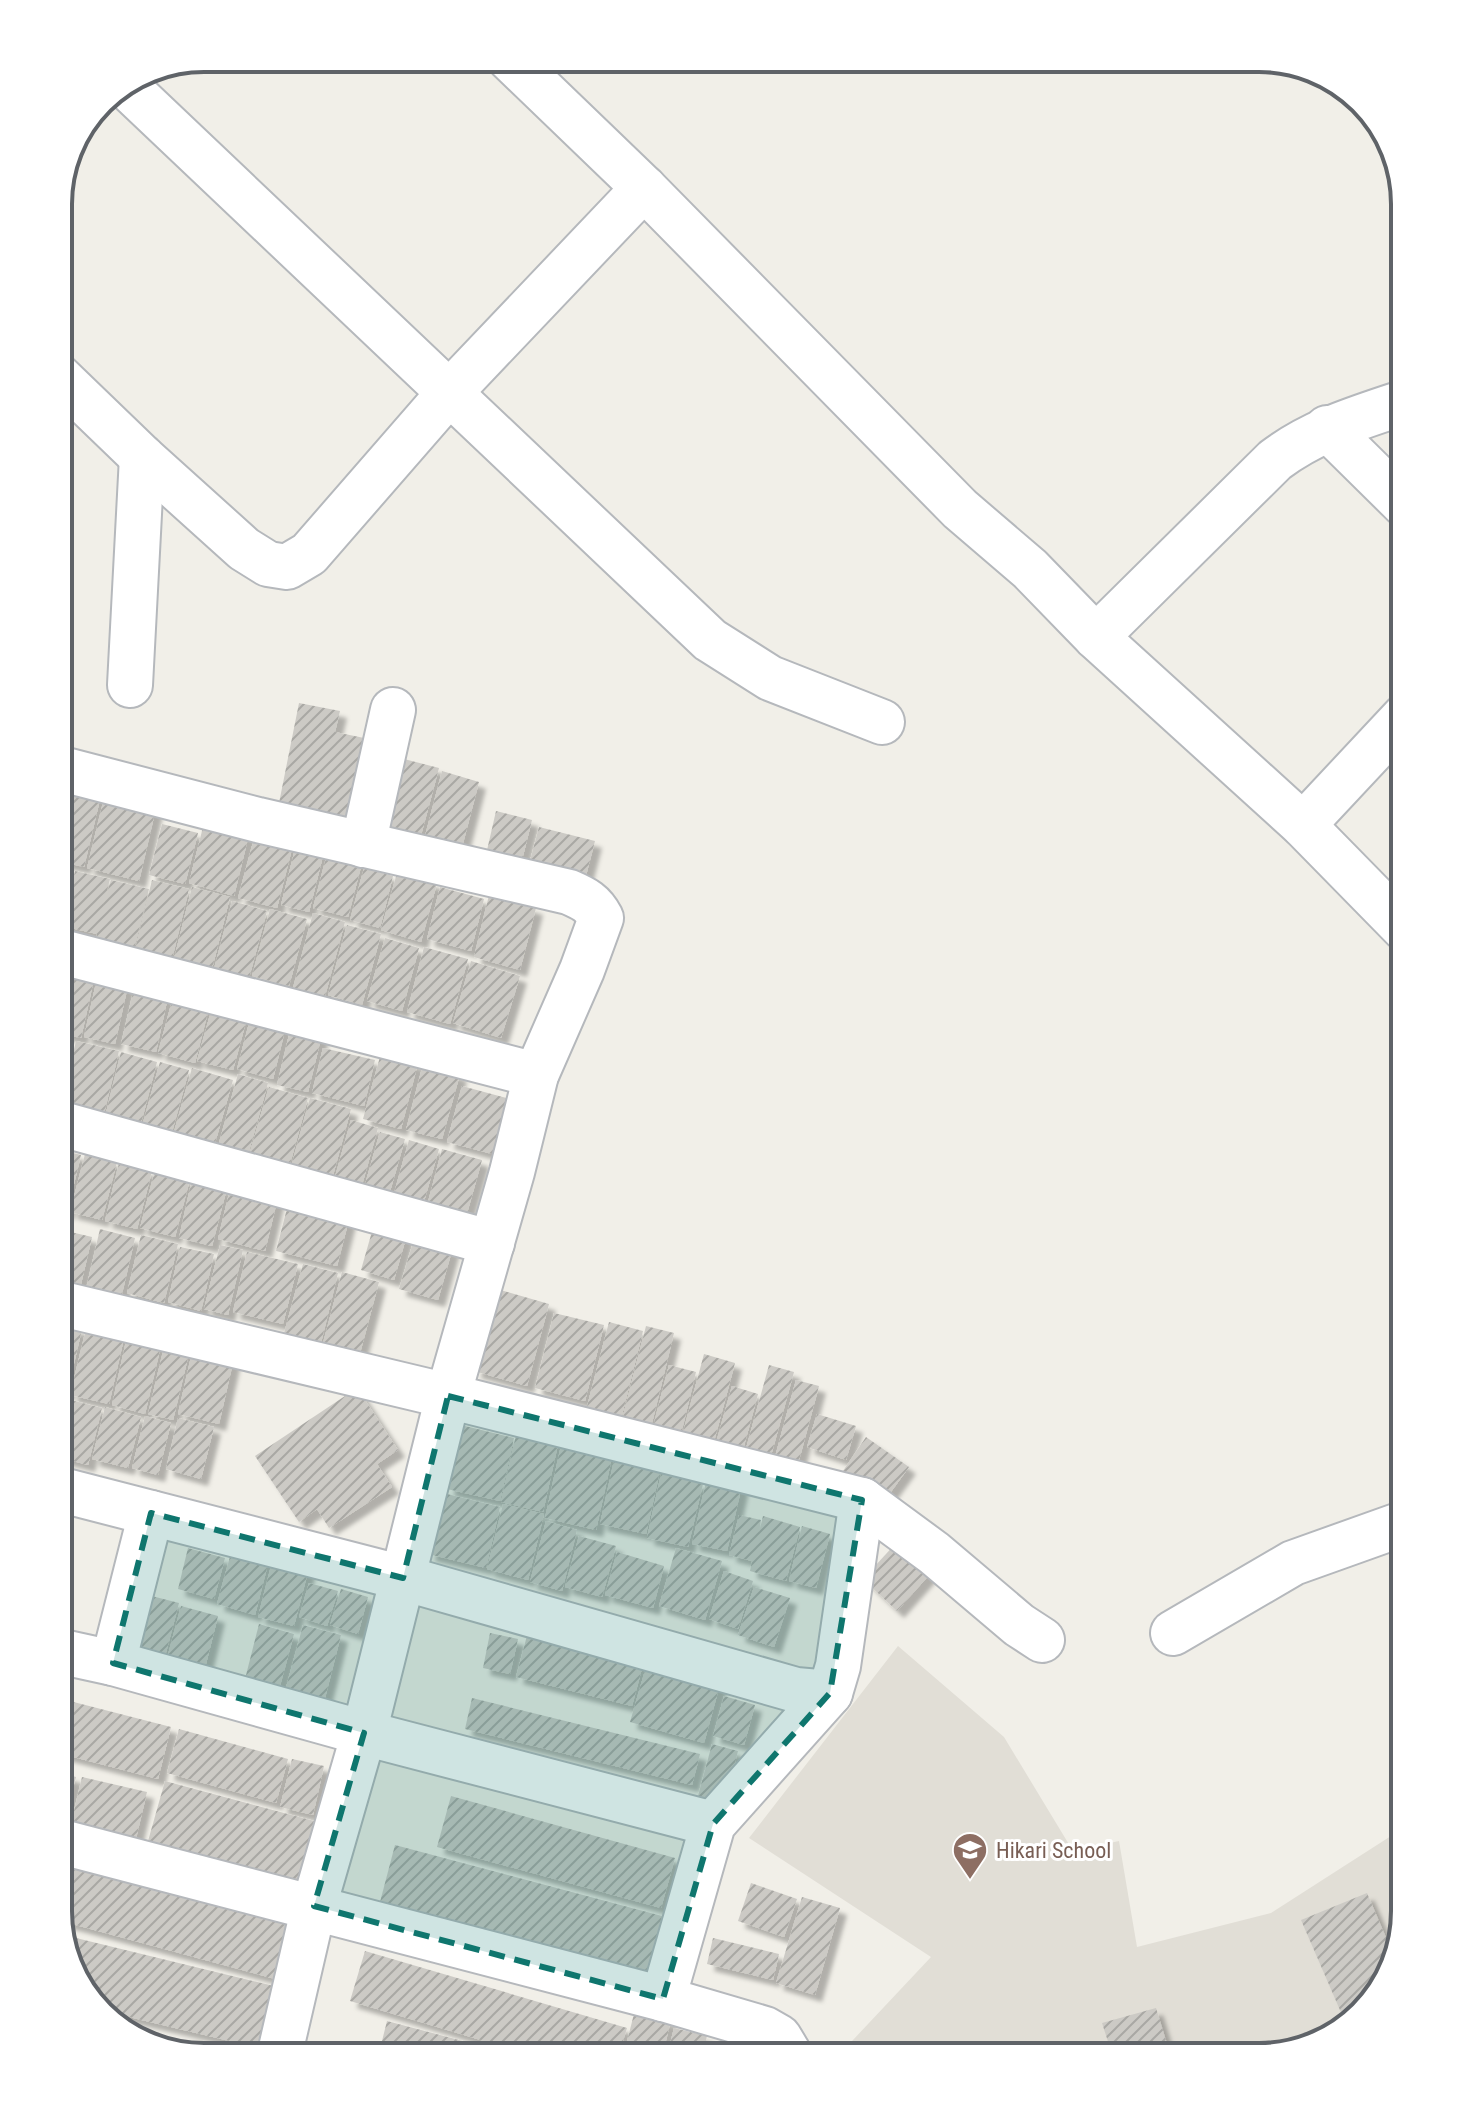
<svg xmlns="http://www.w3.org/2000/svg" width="1463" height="2115" font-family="'Roboto Condensed',sans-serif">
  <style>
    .education { fill: #e1ded6 }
    .building { fill: url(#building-hatch); filter: url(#shadow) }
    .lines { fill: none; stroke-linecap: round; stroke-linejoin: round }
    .minor-casing { stroke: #b5b8bc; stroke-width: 48 }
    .minor { stroke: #fff; stroke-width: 44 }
    .marked { fill: #0f766e; fill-opacity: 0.2; stroke: #0f766e; stroke-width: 6; stroke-dasharray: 16 10; stroke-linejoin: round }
    .labels { text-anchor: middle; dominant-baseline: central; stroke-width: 6; stroke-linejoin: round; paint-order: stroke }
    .education-label { font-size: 22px; fill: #785e54; stroke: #fff; text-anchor: start }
    .rim { fill: none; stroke: #5f6368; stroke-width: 4 }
  </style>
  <defs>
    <pattern id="building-hatch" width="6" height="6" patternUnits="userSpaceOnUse" patternTransform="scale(2)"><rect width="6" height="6" fill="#cccac5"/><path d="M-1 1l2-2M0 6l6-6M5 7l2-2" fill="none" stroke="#a9a8a4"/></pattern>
    <filter id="shadow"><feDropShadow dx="7" dy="7" stdDeviation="2" flood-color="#0004"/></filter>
  </defs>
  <rect width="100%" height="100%" fill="#f1efe8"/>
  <path class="education" d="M898,1646L1004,1737L1073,1851L1119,1841L1137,1947L1271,1913L1405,1827V1912L1385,1984L1332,2038L1260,2057H837L931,1957L749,1838Z"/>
  <g class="building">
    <path d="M299,703L340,711L335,732L369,739L352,824L278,808Z"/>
    <path d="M404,759L439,768L420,839L386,830Z"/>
    <path d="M442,771L479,782L461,851L424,840Z"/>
    <path d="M58,779L67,781L59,811H58Z"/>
    <path d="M70,784L102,791L84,867L58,861V835Z"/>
    <path d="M106,790L157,804L139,881L87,868Z"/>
    <path d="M496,811L532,820L520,868L485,859Z"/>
    <path d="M206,815L251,826L234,896L189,883Z"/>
    <path d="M162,824L198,833L185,884L149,875Z"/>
    <path d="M539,827L595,841L583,887L527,872Z"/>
    <path d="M256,831L294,841L277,908L238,898Z"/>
    <path d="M297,841L325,848L309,912L281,905Z"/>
    <path d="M328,850L363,859L348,917L313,908Z"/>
    <path d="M58,867L72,871L59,924L58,923Z"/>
    <path d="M364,868L393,876L380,928L350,920Z"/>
    <path d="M75,871L110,879L103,906L111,880L149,889L134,949L96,940L97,934L62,926Z"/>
    <path d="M397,873L437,883L421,942L381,930Z"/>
    <path d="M152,880L189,889L172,959L135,950Z"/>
    <path d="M192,887L230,897L212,969L174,959Z"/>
    <path d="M440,887L484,899L471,951L427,939Z"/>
    <path d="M489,895L536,908L520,970L474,957Z"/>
    <path d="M232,901L267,911L249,978L214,969Z"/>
    <path d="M270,909L307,919L289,986L252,976Z"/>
    <path d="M313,913L345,922L325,996L293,988Z"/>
    <path d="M347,925L381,934L362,1005L328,995Z"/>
    <path d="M385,938L419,948L402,1011L367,1001Z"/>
    <path d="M424,947L468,959L450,1024L407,1012Z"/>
    <path d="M471,961L520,976L501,1038L453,1023Z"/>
    <path d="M58,962L96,970L81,1038L58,1033Z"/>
    <path d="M98,974L129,981L115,1044L84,1037Z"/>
    <path d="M137,975L171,983L156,1052L121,1044Z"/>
    <path d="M176,986L212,996L195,1063L158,1053Z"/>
    <path d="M215,997L250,1007L233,1070L197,1061Z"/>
    <path d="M253,1008L288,1018L273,1079L237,1069Z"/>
    <path d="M293,1018L324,1026L308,1092L277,1085Z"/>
    <path d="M58,1040L67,1042L59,1079L58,1078Z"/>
    <path d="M76,1041L119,1051L103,1118L60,1108Z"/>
    <path d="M323,1048L375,1060L364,1106L312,1093Z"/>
    <path d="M121,1052L157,1062L140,1127L105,1117Z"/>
    <path d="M381,1053L418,1063L401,1129L363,1119Z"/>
    <path d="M160,1062L189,1070L172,1132L143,1123Z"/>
    <path d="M423,1064L460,1074L442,1139L406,1130Z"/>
    <path d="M192,1068L233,1080L215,1143L174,1132Z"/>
    <path d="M238,1074L268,1083L249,1151L219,1143Z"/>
    <path d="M462,1086L510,1099L496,1155L447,1142Z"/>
    <path d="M269,1087L308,1098L290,1164L250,1152Z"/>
    <path d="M310,1098L351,1109L332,1179L291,1167Z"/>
    <path d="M351,1120L378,1128L362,1185L335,1177Z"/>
    <path d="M380,1132L405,1139L389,1195L364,1188Z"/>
    <path d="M409,1140L439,1149L423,1205L393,1197Z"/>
    <path d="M58,1149L81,1155L67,1213L58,1211Z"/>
    <path d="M442,1149L482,1160L466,1217L427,1206Z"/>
    <path d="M85,1154L117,1162L102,1220L70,1212Z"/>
    <path d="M119,1163L152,1171L137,1229L105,1221Z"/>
    <path d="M155,1170L190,1179L175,1237L140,1228Z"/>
    <path d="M192,1179L227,1188L212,1246L179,1238Z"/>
    <path d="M232,1181L279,1193L265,1251L218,1239Z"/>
    <path d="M291,1193L352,1208L337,1266L276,1251Z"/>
    <path d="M377,1214L410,1224L394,1280L361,1270Z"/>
    <path d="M58,1229L92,1237L78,1297L58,1292Z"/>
    <path d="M100,1229L135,1238L121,1298L86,1289Z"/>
    <path d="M417,1229L455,1240L438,1300L399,1289Z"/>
    <path d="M141,1235L178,1244L164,1303L127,1293Z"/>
    <path d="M220,1245L243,1250L228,1315L204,1309Z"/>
    <path d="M180,1247L214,1254L201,1311L168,1302Z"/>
    <path d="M247,1252L298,1264L283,1324L233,1312Z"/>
    <path d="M303,1264L338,1273L320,1347L283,1337Z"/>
    <path d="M342,1272L379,1282L359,1357L322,1347Z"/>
    <path d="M497,1289L549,1304L527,1386L474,1371Z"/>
    <path d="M554,1313L604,1325L585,1401L535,1388Z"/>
    <path d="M609,1322L643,1331L618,1431L583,1422Z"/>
    <path d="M58,1324L82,1329L67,1394L58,1392Z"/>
    <path d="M87,1325L125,1334L109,1404L70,1395Z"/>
    <path d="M646,1326L674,1333L652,1423L623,1416Z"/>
    <path d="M128,1332L162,1341L145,1414L112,1405Z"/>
    <path d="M166,1339L191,1345L173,1420L148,1414Z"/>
    <path d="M193,1348L234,1358L219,1424L178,1414Z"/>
    <path d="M704,1354L735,1363L712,1449L681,1440Z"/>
    <path d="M669,1365L696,1372L680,1438L652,1431Z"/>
    <path d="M769,1365L794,1372L769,1463L744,1456Z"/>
    <path d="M796,1380L819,1386L798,1464L775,1457Z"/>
    <path d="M732,1386L758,1394L741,1457L714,1450Z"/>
    <path d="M357,1388L398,1450L377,1464L392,1487L329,1528L317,1509L299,1522L255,1456Z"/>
    <path d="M67,1399L102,1408L88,1465L58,1457V1434Z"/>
    <path d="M105,1407L141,1417L128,1468L92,1459Z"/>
    <path d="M817,1414L856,1426L846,1460L807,1447Z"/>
    <path d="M145,1416L171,1423L158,1475L132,1468Z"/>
    <path d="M178,1418L214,1427L201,1479L166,1469Z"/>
    <path d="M461,1425L514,1438L500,1501L447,1489Z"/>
    <path d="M517,1430L559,1440L543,1512L501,1502Z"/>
    <path d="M866,1437L909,1467L885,1500L843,1471Z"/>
    <path d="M562,1441L613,1453L596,1530L545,1518Z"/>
    <path d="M617,1447L663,1457L646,1534L600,1524Z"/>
    <path d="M661,1474L703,1484L688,1547L647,1538Z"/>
    <path d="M707,1477L742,1485L727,1551L692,1544Z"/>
    <path d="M443,1493L500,1507L486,1568L428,1554Z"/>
    <path d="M503,1504L544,1514L528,1580L487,1569Z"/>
    <path d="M739,1515L761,1520L759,1533L763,1516L800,1527L786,1581L750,1571L752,1561L729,1555Z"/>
    <path d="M546,1521L577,1530L562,1591L530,1582Z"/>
    <path d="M802,1526L830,1534L816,1588L789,1581Z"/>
    <path d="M579,1536L616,1546L602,1597L565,1587Z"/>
    <path d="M234,1542L271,1552L255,1615L217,1604Z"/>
    <path d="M897,1542L930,1574L897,1611L863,1579Z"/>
    <path d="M188,1548L225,1558L214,1599L178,1589Z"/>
    <path d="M676,1548L722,1561L705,1620L659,1606Z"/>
    <path d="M275,1550L311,1560L294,1626L258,1617Z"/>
    <path d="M617,1552L664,1566L653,1608L605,1595Z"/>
    <path d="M724,1571L753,1581L738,1629L709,1619Z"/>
    <path d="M309,1583L338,1591L327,1626L299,1617Z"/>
    <path d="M754,1587L790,1598L774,1647L738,1635Z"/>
    <path d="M341,1589L368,1597L358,1634L330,1625Z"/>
    <path d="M136,1592L179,1603L163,1664L120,1653Z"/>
    <path d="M181,1606L218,1616L203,1676L165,1666Z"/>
    <path d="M259,1624L294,1634L277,1697L243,1687Z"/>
    <path d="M303,1625L341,1635L323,1706L284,1695Z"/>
    <path d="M529,1628L645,1657L632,1706L516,1677Z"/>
    <path d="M490,1633L518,1639L510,1674L483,1668Z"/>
    <path d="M649,1657L722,1677L704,1743L630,1722Z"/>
    <path d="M724,1696L755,1705L744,1745L713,1736Z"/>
    <path d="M58,1698L171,1727L158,1779L58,1753Z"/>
    <path d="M472,1698L700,1754L692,1785L465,1729Z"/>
    <path d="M179,1729L288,1759L276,1803L167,1773Z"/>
    <path d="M712,1744L738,1751L725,1803L698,1796Z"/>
    <path d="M292,1759L324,1766L313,1815L280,1807Z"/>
    <path d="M58,1772L76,1777L64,1820L58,1818Z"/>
    <path d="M82,1777L147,1792L134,1847L69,1832Z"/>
    <path d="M165,1781L314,1821L297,1881L148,1841Z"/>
    <path d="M451,1796L675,1858L661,1908L437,1847Z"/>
    <path d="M395,1845L662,1916L647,1973L380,1902Z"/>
    <path d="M58,1856L295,1920L279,1980L61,1921L58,1911Z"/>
    <path d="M751,1883L797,1899L784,1937L738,1921Z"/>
    <path d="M1367,1893L1393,1954L1385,1984L1346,2024L1301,1920Z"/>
    <path d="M802,1897L840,1908L815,1995L776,1983Z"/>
    <path d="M64,1935L73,1937L69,1952L68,1949Z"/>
    <path d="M76,1938L278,1987L263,2049L104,2011L77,1984L71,1960Z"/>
    <path d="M713,1938L779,1954L773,1980L707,1964Z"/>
    <path d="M365,1951L627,2028L618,2057H538L350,2001Z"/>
    <path d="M1156,2008L1171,2057H1113L1102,2023Z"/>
    <path d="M635,2010L671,2020L662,2057H623Z"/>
    <path d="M387,2021L493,2049L491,2057H378Z"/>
    <path d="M674,2028L707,2036L702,2057H667Z"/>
  </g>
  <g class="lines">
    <defs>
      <g id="minor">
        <path d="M509,58L644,188L960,509L1030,569L1096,637L1303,825L1405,929"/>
        <path d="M127,87L710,640L770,678L882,722"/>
        <path d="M58,376L142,457L244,549L268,564L287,567L309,554L450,392L644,188"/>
        <path d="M1327,428L1405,505"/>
        <path d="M1096,637L1275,460C1315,430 1358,418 1405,402"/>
        <path d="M130,685L142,457"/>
        <path d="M58,768L258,820L569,892C585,899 593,903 601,918L582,970L536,1075L512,1172L448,1396L364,1733L314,1906L279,2057"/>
        <path d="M1303,825L1405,716"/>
        <path d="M363,845L393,710"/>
        <path d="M58,951L536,1075"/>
        <path d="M58,1123L492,1243"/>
        <path d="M58,1303L448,1396L862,1500L934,1553L1019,1625L1042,1640"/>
        <path d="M58,1489L403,1578L796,1690L830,1693"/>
        <path d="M1173,1633L1293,1563L1405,1523"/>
        <path d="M58,1651L113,1663L364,1733L713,1824"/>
        <path d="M113,1663L151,1513"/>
        <path d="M58,1841L663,1999L765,2029L779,2037L791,2057"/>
        <path d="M663,1999L713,1824L830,1693L838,1666L862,1500"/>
      </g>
    </defs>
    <use href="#minor" class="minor-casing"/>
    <use href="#minor" class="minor"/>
  </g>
  <path class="marked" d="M448,1396L862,1500L830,1693L713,1824L663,1999L314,1906L364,1733L113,1663L151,1513L403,1578Z"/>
  <defs>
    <symbol id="school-pin" viewBox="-11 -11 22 30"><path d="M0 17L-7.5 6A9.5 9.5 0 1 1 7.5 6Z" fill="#8d6e63" stroke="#fff"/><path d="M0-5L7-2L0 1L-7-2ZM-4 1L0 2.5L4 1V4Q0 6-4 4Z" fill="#fff"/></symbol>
  </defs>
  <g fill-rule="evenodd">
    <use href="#school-pin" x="950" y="1830" width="40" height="54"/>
  </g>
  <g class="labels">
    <g class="education-label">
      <text x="996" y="1850">Hikari School</text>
    </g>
  </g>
  <path d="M0 0H1463V2115H0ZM204 72H1259A132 132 0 0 1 1391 204V1911A132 132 0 0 1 1259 2043H204A132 132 0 0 1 72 1911V204A132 132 0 0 1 204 72Z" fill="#fff" fill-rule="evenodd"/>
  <path class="rim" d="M204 72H1259A132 132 0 0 1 1391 204V1911A132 132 0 0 1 1259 2043H204A132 132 0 0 1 72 1911V204A132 132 0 0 1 204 72Z"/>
</svg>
